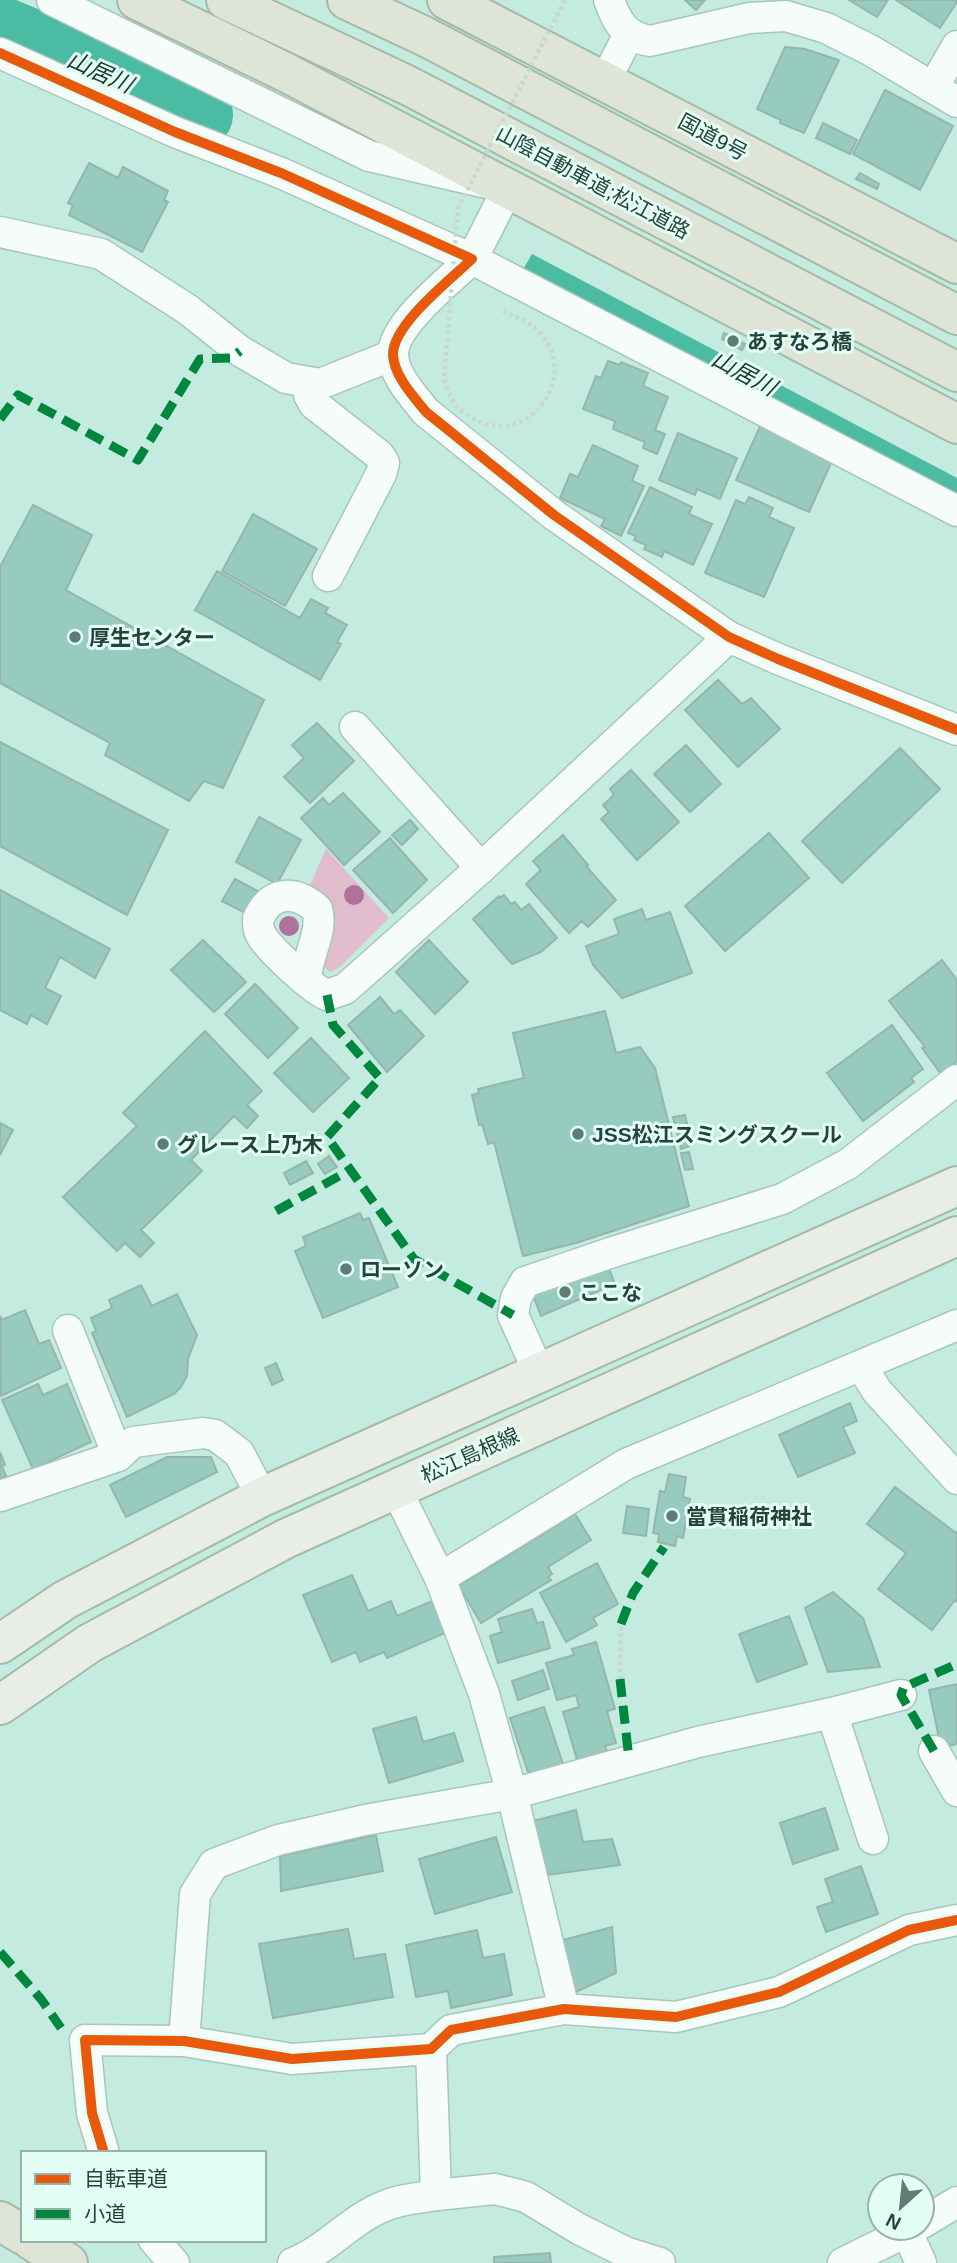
<svg xmlns="http://www.w3.org/2000/svg" width="957" height="2263" font-family="Helvetica,'Noto Sans JP',sans-serif">
  <style>
    .green { fill: #e1bccd }
    .water { fill: #4cbba3 }
    .lines { fill: none; stroke-linecap: round; stroke-linejoin: round }
    .river { stroke: #4cbba3; stroke-width: 66 }
    .building { fill: #98cbbf; stroke: #96b5ab; stroke-width: 2 }
    .street-casing { stroke: #a7c6bd; stroke-width: 33 }
    .primary-casing { stroke: #a4b9a7; stroke-width: 42 }
    .highway-casing { stroke: #a4b9a7; stroke-width: 42 }
    .path { stroke: #cad6d1; stroke-width: 4.5; stroke-dasharray: 3.5 3.5; stroke-linecap: butt }
    .street { stroke: #f6fcfa; stroke-width: 30 }
    .primary { stroke: #e8eee5; stroke-width: 38 }
    .highway { stroke: #dee5d7; stroke-width: 38 }
    .path-bridge { stroke: #cad6d1; stroke-width: 4.5; stroke-dasharray: 3.5 3.5; stroke-linecap: butt }
    .quiet { stroke: #00873e; stroke-width: 9; stroke-dasharray: 18 9; stroke-linecap: butt }
    .cycleway-casing { stroke: #e3fef5; stroke-width: 15 }
    .cycleway { stroke: #e8590c; stroke-width: 10 }
    .tree { fill: #ad7398 }
    .poi-dot { fill: #5d7e74; stroke: #e3fef5; stroke-width: 2.5 }
    .labels { text-anchor: middle; dominant-baseline: central; stroke-width: 6; stroke-linejoin: round; paint-order: stroke }
    .street-label { font-size: 21px; fill: #26433b; stroke: #e3fef5 }
    .poi-label { font-size: 21px; font-weight: bold; fill: #26433b; stroke: #e3fef5; text-anchor: start }
    .water-label { font-size: 23px; font-style: italic; fill: #1d3730; stroke: #e3fef5 }
  </style>
  <rect width="100%" height="100%" fill="#c4ebdf"/>
  <path class="green" d="M326,849L389,918L339,968L330,972L323,966L309,887Z"/>
  <path class="water" d="M532,254L957,478V503L521,273Z"/>
  <g class="lines">
    <path class="river" d="M0,29L168,99L200,115"/>
  </g>
  <g class="building">
    <path d="M685,0H705L696,10Z"/>
    <path d="M849,0H888L877,17Z"/>
    <path d="M896,0H957V2L940,28Z"/>
    <path d="M785,47L805,49L839,60L804,133L780,123L781,120L757,109Z"/>
    <path d="M885,90L953,126L920,190L853,154Z"/>
    <path d="M823,123L857,140L850,154L816,138Z"/>
    <path d="M89,163L118,178L123,167L168,191L164,200L168,202L142,252L69,215L73,205L68,203Z"/>
    <path d="M860,173L879,184L877,189L856,179Z"/>
    <path d="M724,333L745,344L742,350L722,339Z"/>
    <path d="M608,361L620,365L621,362L648,373L643,386L668,397L655,430L665,434L657,454L643,448L645,442L613,429L615,421L583,409L596,376L601,378Z"/>
    <path d="M761,424L784,434L783,438L832,461L809,512L736,480Z"/>
    <path d="M678,433L737,458L720,499L697,489L695,495L659,480Z"/>
    <path d="M593,445L638,466L632,481L644,486L621,536L601,526L605,519L560,498L570,474L578,477Z"/>
    <path d="M650,487L692,507L689,514L712,524L693,565L664,551L662,557L644,549L646,545L634,540L636,536L628,533Z"/>
    <path d="M749,497L773,508L769,517L794,528L764,597L705,573L736,500L745,504Z"/>
    <path d="M33,505L92,535L66,590L264,700L223,788L204,781L189,801L105,755L110,743L0,683V567Z"/>
    <path d="M253,514L317,549L285,606L222,571Z"/>
    <path d="M217,571L300,618L311,599L328,608L325,613L347,625L337,642L341,644L320,680L195,610Z"/>
    <path d="M718,680L742,704L751,698L780,729L738,767L685,710Z"/>
    <path d="M317,723L354,761L310,803L284,777L304,758L292,745Z"/>
    <path d="M0,742L168,830L127,915L0,846Z"/>
    <path d="M686,745L721,784L690,812L654,774Z"/>
    <path d="M900,748L940,789L842,883L802,841Z"/>
    <path d="M631,770L679,822L637,860L601,819L609,812L603,805L614,795L610,789Z"/>
    <path d="M343,793L380,832L344,865L301,818L323,798L329,805Z"/>
    <path d="M259,817L301,840L277,884L236,862Z"/>
    <path d="M410,820L418,829L402,845L392,835Z"/>
    <path d="M769,833L809,878L725,951L685,906Z"/>
    <path d="M563,835L588,865L586,866L616,900L588,927L582,921L569,933L526,884L541,870L533,861Z"/>
    <path d="M390,838L427,880L393,913L353,870Z"/>
    <path d="M235,879L263,894L251,916L222,901Z"/>
    <path d="M0,890L110,949L95,978L60,957L45,988L61,996L47,1024L31,1015L27,1024L0,1010Z"/>
    <path d="M504,895L511,904L515,902L521,910L529,904L557,938L541,952L512,964L473,919L499,896L500,898Z"/>
    <path d="M642,909L646,920L670,912L692,973L622,998L593,965L586,946L619,934L614,919Z"/>
    <path d="M203,940L246,982L214,1012L171,970Z"/>
    <path d="M429,940L468,982L435,1014L396,972Z"/>
    <path d="M942,960L957,980V1061L941,1074L922,1048L925,1047L889,1001Z"/>
    <path d="M255,984L298,1028L268,1058L225,1014Z"/>
    <path d="M380,997L394,1014L400,1010L424,1036L387,1072L348,1025Z"/>
    <path d="M605,1011L616,1053L640,1047L655,1068L689,1206L576,1243L523,1256L494,1142L488,1144L482,1124L479,1125L472,1095L479,1093L478,1089L524,1078L513,1033Z"/>
    <path d="M892,1025L923,1069L911,1078L914,1082L863,1121L827,1073Z"/>
    <path d="M205,1031L262,1091L247,1105L258,1116L247,1128L234,1116L191,1160L202,1171L141,1230L154,1243L140,1257L125,1243L117,1251L63,1197L137,1126L123,1113Z"/>
    <path d="M311,1038L349,1078L313,1112L274,1073Z"/>
    <path d="M685,1115L692,1145L681,1149L673,1117Z"/>
    <path d="M0,1123L13,1130L0,1155Z"/>
    <path d="M689,1152L693,1169L685,1170L681,1153Z"/>
    <path d="M329,1156L337,1167L325,1174L318,1164Z"/>
    <path d="M306,1161L313,1173L290,1185L284,1173Z"/>
    <path d="M360,1213L363,1220L369,1218L398,1287L323,1318L295,1251L306,1246L303,1237Z"/>
    <path d="M608,1266L615,1284L541,1316L532,1293Z"/>
    <path d="M141,1285L152,1306L177,1294L197,1335L188,1359L187,1376L181,1387L174,1394L127,1417L92,1333L96,1331L91,1318L112,1308L109,1300Z"/>
    <path d="M25,1310L39,1344L49,1340L61,1368L1,1396L0,1316L2,1320Z"/>
    <path d="M276,1363L283,1380L272,1385L265,1368Z"/>
    <path d="M38,1384L43,1395L67,1384L91,1442L33,1469L2,1400Z"/>
    <path d="M850,1403L857,1421L843,1427L855,1453L798,1477L779,1435Z"/>
    <path d="M0,1452L5,1465L2,1466L6,1476L0,1479Z"/>
    <path d="M167,1457H211L217,1472L126,1517L110,1485Z"/>
    <path d="M669,1474L686,1477L683,1497L690,1499L683,1538L677,1536L675,1546L658,1542L659,1534L653,1533L660,1491L665,1492Z"/>
    <path d="M895,1487L956,1533L957,1531V1602L955,1600L932,1630L878,1589L906,1553L867,1524Z"/>
    <path d="M627,1506L649,1509L646,1536L623,1533Z"/>
    <path d="M575,1514L591,1540L548,1567L552,1574L548,1577L551,1580L481,1623L459,1586Z"/>
    <path d="M597,1563L618,1604L593,1618L597,1625L566,1642L540,1593Z"/>
    <path d="M352,1575L368,1611L391,1601L397,1616L432,1601L445,1633L387,1658L384,1652L360,1662L356,1652L332,1662L303,1595Z"/>
    <path d="M833,1592L863,1618L880,1667L828,1672L805,1608Z"/>
    <path d="M532,1609L537,1623L543,1622L550,1648L498,1663L490,1636L502,1632L498,1619Z"/>
    <path d="M789,1616L807,1664L757,1682L739,1634Z"/>
    <path d="M596,1642L615,1709L607,1711L616,1743L605,1746L607,1751L577,1760L563,1712L579,1707L576,1695L557,1700L546,1663L574,1655L572,1649Z"/>
    <path d="M543,1670L549,1689L518,1700L512,1681Z"/>
    <path d="M957,1684V1744L941,1748L929,1690Z"/>
    <path d="M544,1707L564,1767L530,1778L510,1718Z"/>
    <path d="M416,1717L423,1742L454,1733L463,1761L389,1783L373,1729Z"/>
    <path d="M825,1808L838,1849L793,1864L780,1823Z"/>
    <path d="M576,1810L583,1842L612,1839L620,1865L548,1875L533,1821Z"/>
    <path d="M376,1835L383,1871L281,1891L280,1856Z"/>
    <path d="M496,1837L512,1892L435,1914L419,1859Z"/>
    <path d="M861,1866L878,1914L826,1932L817,1907L833,1902L825,1879Z"/>
    <path d="M612,1927L616,1973L574,1993L563,1940Z"/>
    <path d="M348,1929L354,1959L385,1954L393,1997L273,2018L259,1944Z"/>
    <path d="M477,1930L483,1958L504,1954L512,1995L451,2008L448,1991L416,1997L406,1945Z"/>
    <path d="M550,2253L551,2263H494V2257Z"/>
  </g>
  <g class="lines">
    <defs>
      <g id="street">
        <path d="M52,0L369,156L508,188L472,259L957,511"/>
        <path d="M609,0C617,22 625,37 650,41L749,18L786,16L826,28L870,50L957,102"/>
        <path d="M0,53L175,132L281,173L472,259C451,279 392,325 393,355C394,376 414,397 426,412L554,515L729,637L778,659L957,730"/>
        <path d="M605,81L629,34"/>
        <path d="M934,86L957,46"/>
        <path d="M0,232L101,254L187,309L240,351L286,378L320,384L393,355"/>
        <path d="M309,384V395L314,404L379,455L384,463L381,474L328,576"/>
        <path d="M355,727L481,868"/>
        <path d="M306,981C306,956 324,932 317,909C295,890 271,890 258,919C258,925 258,930 261,935C269,949 313,990 327,995L345,989L481,868L729,637"/>
        <path d="M68,1330L118,1456"/>
        <path d="M862,1367L877,1391L957,1479"/>
        <path d="M539,1373L513,1315L516,1298L525,1282L613,1252L782,1199L848,1164L957,1080"/>
        <path d="M396,1489L440,1578L626,1464L957,1325"/>
        <path d="M0,1496L118,1456L133,1442L203,1433L215,1435L239,1453L262,1497"/>
        <path d="M440,1578L484,1694L512,1794L564,2009"/>
        <path d="M832,1713L873,1839"/>
        <path d="M934,1751L957,1791"/>
        <path d="M184,2041L195,1894L214,1864L278,1840L365,1820L512,1794L698,1742L832,1713L901,1695"/>
        <path d="M104,2153L92,2113L85,2040L184,2041L292,2059L431,2049L451,2030L564,2009L676,2017L779,1992L909,1930L957,1920"/>
        <path d="M436,2195L495,2189L526,2197L579,2229L625,2252L660,2263"/>
        <path d="M922,2223L957,2202"/>
        <path d="M907,2232L921,2263"/>
        <path d="M154,2240L174,2263"/>
        <path d="M293,2263C327,2250 352,2218 387,2205C401,2199 420,2198 436,2195L431,2049"/>
        <path d="M843,2263L914,2228"/>
      </g>
      <g id="primary">
        <path d="M0,1644L65,1600L262,1497L957,1186"/>
        <path d="M0,1705L90,1643L285,1539L957,1236"/>
      </g>
      <g id="highway">
        <path d="M137,0L285,72L957,424"/>
        <path d="M226,0L407,85L957,372"/>
        <path d="M347,0L424,36L957,315"/>
        <path d="M447,0L957,264"/>
        <path d="M0,2221L23,2235"/>
        <path d="M31,2240L68,2263"/>
      </g>
    </defs>
    <use href="#street" class="street-casing"/>
    <use href="#primary" class="primary-casing"/>
    <use href="#highway" class="highway-casing"/>
    <path class="path" d="M620,1679L621,1624"/>
    <use href="#street" class="street"/>
    <use href="#primary" class="primary"/>
    <use href="#highway" class="highway"/>
    <path class="path-bridge" d="M503,311C515,317 531,322 540,333C580,377 530,447 476,420C469,416 460,411 455,404C449,397 447,387 444,379L458,208L565,0"/>
    <g class="quiet">
      <path d="M0,419L18,395L138,460L200,359L231,358L240,351"/>
      <path d="M327,995L333,1025L380,1078L327,1137L414,1259L513,1315"/>
      <path d="M276,1211L350,1170"/>
      <path d="M621,1624L633,1593L664,1547"/>
      <path d="M620,1679L629,1759"/>
      <path d="M934,1751L901,1695L904,1687L957,1664"/>
      <path d="M0,1952L41,1999L61,2028"/>
    </g>
    <defs>
      <g id="cycleway">
        <path d="M0,53L175,132L281,173L472,259C451,279 392,325 393,355C394,376 414,397 426,412L554,515L729,637L778,659L957,730"/>
        <path d="M104,2153L92,2113L85,2040L184,2041L292,2059L431,2049L451,2030L564,2009L676,2017L779,1992L909,1930L957,1920"/>
      </g>
    </defs>
    <use href="#cycleway" class="cycleway-casing"/>
    <use href="#cycleway" class="cycleway"/>
  </g>
  <g class="tree">
    <circle cx="354" cy="895" r="10"/>
    <circle cx="289" cy="926" r="10"/>
  </g>
  <g class="poi-dot">
    <circle cx="733" cy="341" r="7"/>
    <circle cx="75" cy="637" r="7"/>
    <circle cx="578" cy="1134" r="7"/>
    <circle cx="163" cy="1144" r="7"/>
    <circle cx="346" cy="1269" r="7"/>
    <circle cx="565" cy="1292" r="7"/>
    <circle cx="672" cy="1516" r="7"/>
  </g>
  <g class="labels">
    <g class="street-label">
      <text transform="translate(713 137) rotate(28)">国道9号</text>
      <text transform="translate(593 182) rotate(28)">山陰自動車道;松江道路</text>
      <text transform="translate(470 1455) rotate(-24)">松江島根線</text>
    </g>
    <g class="poi-label">
      <text x="747" y="341">あすなろ橋</text>
      <text x="89" y="637">厚生センター</text>
      <text x="592" y="1134">JSS松江スミングスクール</text>
      <text x="177" y="1144">グレース上乃木</text>
      <text x="360" y="1269">ローソン</text>
      <text x="579" y="1292">ここな</text>
      <text x="686" y="1516">當貫稲荷神社</text>
    </g>
    <g class="water-label">
      <text transform="translate(100 72) rotate(24)">山居川</text>
      <text transform="translate(744 373) rotate(28)">山居川</text>
    </g>
  </g>
  <rect x="21" y="2151" width="245" height="91" fill="#e3fef5" stroke="#97b3ab" stroke-width="2"/>
  <rect x="35" y="2174" width="35" height="10" fill="#e8590c" stroke="#97b3ab" stroke-width="2"/>
  <text x="84" y="2186" font-size="21" fill="#26433b">自転車道</text>
  <rect x="35" y="2209" width="35" height="10" fill="#00873e" stroke="#97b3ab" stroke-width="2"/>
  <text x="84" y="2221" font-size="21" fill="#26433b">小道</text>
  <g transform="translate(901 2207) rotate(207)"><circle r="33" fill="#e3fef5" stroke="#97b3ab" stroke-width="2"/>
  <path d="M0-5L12 26L0 18L-12 26Z" fill="#5d7e74"/>
  <text y="-10" font-size="19" font-weight="bold" text-anchor="middle" fill="#26433b">N</text>
  </g>
</svg>
